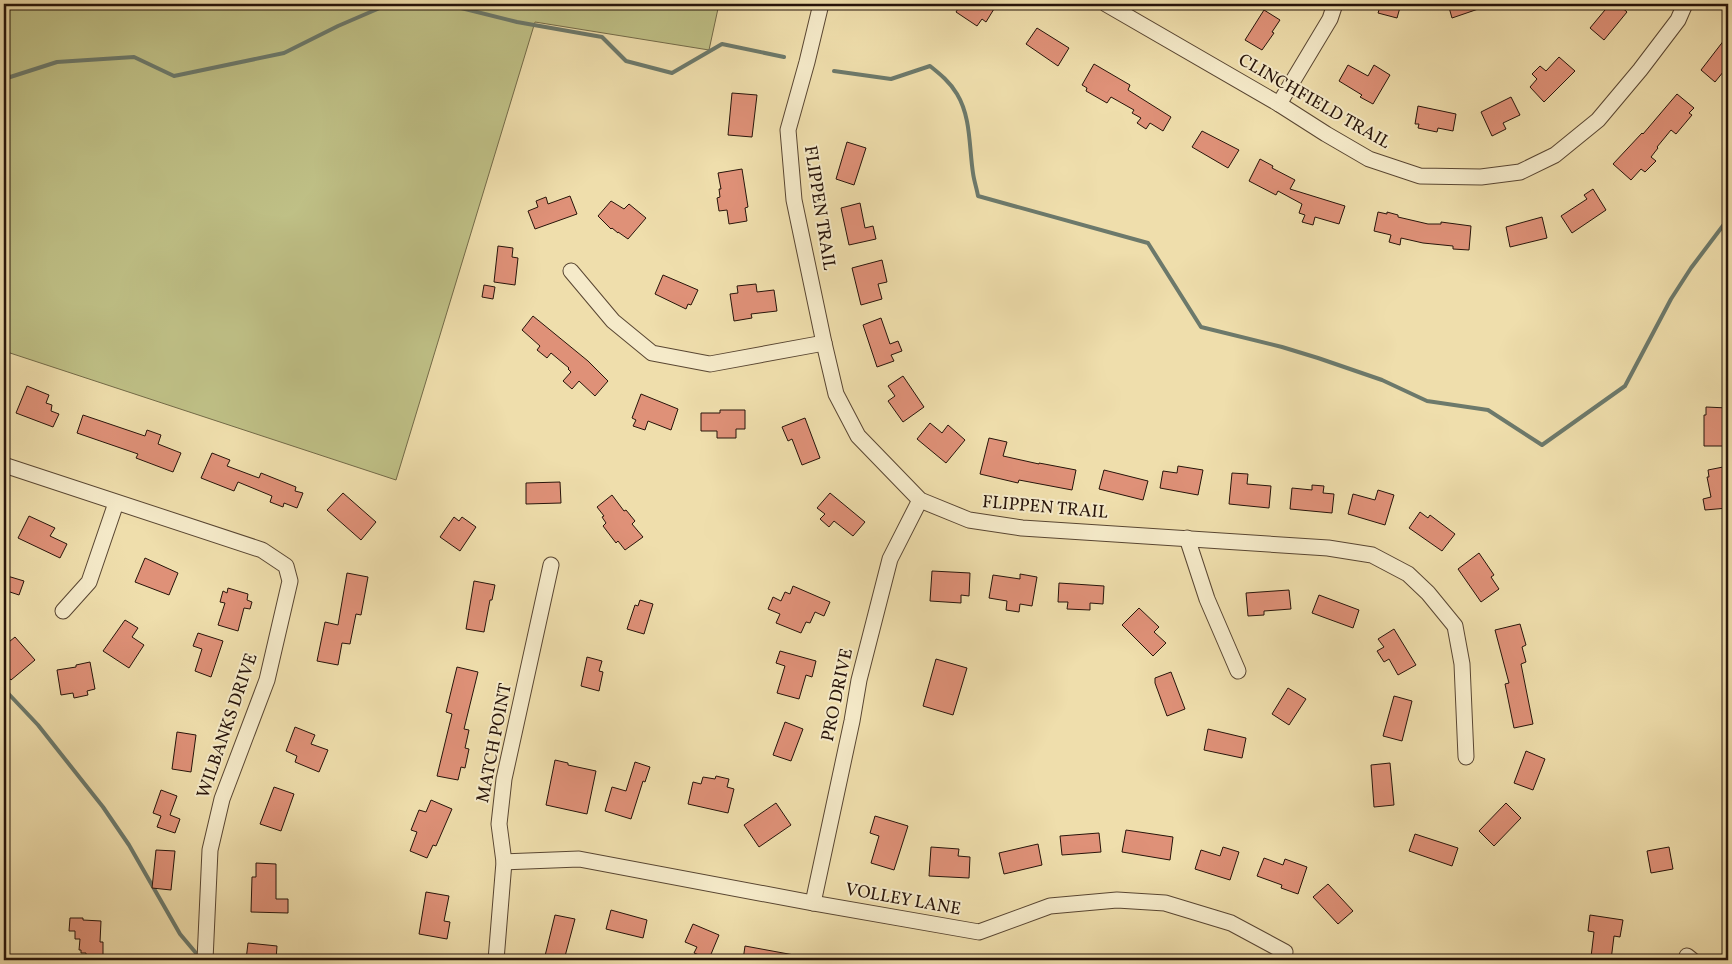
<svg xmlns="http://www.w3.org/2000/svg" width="1732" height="964" font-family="Vollkorn,serif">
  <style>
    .green { fill: #bfc086; stroke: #736a48 }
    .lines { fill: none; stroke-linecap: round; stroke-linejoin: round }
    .stream { stroke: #6c796b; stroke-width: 4 }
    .building { fill: #df9178; stroke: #27140a }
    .minor-casing { stroke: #594632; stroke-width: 17 }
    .minor { stroke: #f5eac9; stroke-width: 15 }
    .labels { text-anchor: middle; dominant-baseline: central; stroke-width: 4; stroke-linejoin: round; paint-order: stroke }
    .street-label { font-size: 18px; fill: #27140a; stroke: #f5eac9 }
  </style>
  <rect width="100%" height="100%" fill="#efdeac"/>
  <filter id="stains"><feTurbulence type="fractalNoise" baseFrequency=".004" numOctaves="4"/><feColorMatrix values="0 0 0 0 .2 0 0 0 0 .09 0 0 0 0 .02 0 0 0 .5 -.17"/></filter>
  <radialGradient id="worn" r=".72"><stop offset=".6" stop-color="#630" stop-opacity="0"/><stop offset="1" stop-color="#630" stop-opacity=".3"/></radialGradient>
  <path class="green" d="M4,4H719L709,50L535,22L396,480L4,351Z"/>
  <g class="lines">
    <g class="stream">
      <path d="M445,4L517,22L602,37L626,61L672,73L722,44L784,57"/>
      <path d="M834,71L891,79L930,66C940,74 950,82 957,94C971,117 969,147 973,173C974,181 977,189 978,196L1148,243L1201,327L1282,347L1318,358L1382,380L1427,401L1488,410L1542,445L1625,386L1671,299L1691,268L1728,219"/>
      <path d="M4,79L57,62L134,57L174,76L284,53L338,26L389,4"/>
      <path d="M4,689L38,725L103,807L129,845L180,934L201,959"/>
    </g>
  </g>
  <g class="building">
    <path d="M961,4H997L986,22L982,19L977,26L956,12Z"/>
    <path d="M1381,4H1401L1397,18L1378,13Z"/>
    <path d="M1448,4H1487V6L1452,18Z"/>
    <path d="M1610,4H1618L1627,12L1604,40L1590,28Z"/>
    <path d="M1264,10L1280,20L1272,32L1274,33L1262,50L1245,40Z"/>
    <path d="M1037,28L1069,48L1058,66L1026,44Z"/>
    <path d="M1728,35V66L1715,82L1701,70Z"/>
    <path d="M1559,57L1575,71L1544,102L1530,87L1537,79L1532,74L1540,66L1546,71Z"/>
    <path d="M1094,64L1130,85L1128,90L1171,117L1163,131L1150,123L1146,129L1137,123L1141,118L1132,113L1134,110L1111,97L1107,103L1086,91L1087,88L1082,85Z"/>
    <path d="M1348,65L1368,76L1374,65L1390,75L1373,104L1360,97L1362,95L1339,81Z"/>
    <path d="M732,93L757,95L752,137L728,135Z"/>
    <path d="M1677,94L1694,108L1689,113L1692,115L1676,134L1671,130L1657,147L1658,148L1651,157L1656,161L1645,172L1641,169L1631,180L1613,164L1642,133L1643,134Z"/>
    <path d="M1511,97L1520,115L1503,123L1506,129L1492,136L1481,112Z"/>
    <path d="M1418,106L1456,114L1453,131L1438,128L1437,132L1418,128L1419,124H1415Z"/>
    <path d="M1202,131L1239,150L1228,168L1192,147Z"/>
    <path d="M847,142L866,148L854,185L836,179Z"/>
    <path d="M1260,159L1273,166L1272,168L1295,180L1290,189L1345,206L1339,224L1315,217L1313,225L1302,222L1305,215L1299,213L1302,204L1278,191L1276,195L1249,181Z"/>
    <path d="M742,169L748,207L745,208L747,221L729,224L727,210L719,211L717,198L720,197L719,189H721L718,173Z"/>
    <path d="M1593,189L1606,210L1572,233L1561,216L1587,199L1584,195Z"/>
    <path d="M570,196L577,214L535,229L528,211L538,207L536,201L546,197L548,204Z"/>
    <path d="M611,201L624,209L629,204L646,218L628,239L618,232V233L612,228L611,229L598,216Z"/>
    <path d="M860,203L865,228L873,226L876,239L849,245L841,208Z"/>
    <path d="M1378,212L1387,214V212L1398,215V217L1428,224H1441V222L1471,226L1469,250L1453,249V246L1423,243L1401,238L1400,245L1389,242L1391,235L1374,231Z"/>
    <path d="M1542,217L1547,238L1510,247L1506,227Z"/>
    <path d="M498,246L513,248L512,257L518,258L515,285L494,282Z"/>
    <path d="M882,260L887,282L878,284L882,299L861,305L852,268Z"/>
    <path d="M663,275L698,290L691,305L688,304L686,309L655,294Z"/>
    <path d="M756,284L757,292L774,290L777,311L751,314L752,318L734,321L730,294L738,293L737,286Z"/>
    <path d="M484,285L495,287L493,299L482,297Z"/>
    <path d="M533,316L588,361L608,381L595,396L579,381L572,389L563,381L571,372L568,369L569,368L551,353L547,358L537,350L540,346L522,330Z"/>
    <path d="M881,318L890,344L898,341L902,351L891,355L894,361L877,367L863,325Z"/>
    <path d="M903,376L924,407L903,422L888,401L895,396L888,386Z"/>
    <path d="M27,386L49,395L46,403L52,405L51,411L59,414L53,427L16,413Z"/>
    <path d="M641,394L678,409L671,430L648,421L645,430L633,426L636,420L632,418Z"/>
    <path d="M1706,407L1728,408V424H1726V446H1704V415H1706Z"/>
    <path d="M720,410H745V429H736V438H717V431H701V413H720Z"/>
    <path d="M83,415L145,436L147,430L161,435L158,444L181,453L173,472L136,458L138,454L77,433Z"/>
    <path d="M805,418L820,458L802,465L792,439L788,441L782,427Z"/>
    <path d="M930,423L942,433L948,425L965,440L946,463L917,439Z"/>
    <path d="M989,438L1007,442L1003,456L1039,464V463L1076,470L1072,490L1019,480L1018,483L980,474Z"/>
    <path d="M212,453L230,460L227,466L259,478L261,473L296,487L295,491L303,493L297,508L284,503L283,507L270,502L272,496L238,482L234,491L201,478Z"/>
    <path d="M1178,466L1203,470L1198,495L1160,488L1163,471L1177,473Z"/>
    <path d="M1728,466V508L1705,510L1703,499L1711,497L1707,477H1709L1708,470Z"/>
    <path d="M1104,470L1148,481L1143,500L1099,489Z"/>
    <path d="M1232,473L1248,474L1247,484L1271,486L1269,508L1229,504Z"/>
    <path d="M560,482L561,503L526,504V483Z"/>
    <path d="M1312,485L1324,486L1323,493L1334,494L1332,513L1290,509L1292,488L1312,490Z"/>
    <path d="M1378,490L1394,495L1385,525L1348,514L1353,494L1375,500Z"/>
    <path d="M343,493L376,522L361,540L327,510Z"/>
    <path d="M830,493L865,522L853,536L834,521L829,527L820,519L825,514L817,508Z"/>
    <path d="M612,495L624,511L626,510L635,521L632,524L643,537L625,550L618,541L616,543L603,526L606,523L602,517L604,516L597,507Z"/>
    <path d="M1420,512L1428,518L1430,515L1455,534L1442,551L1409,528Z"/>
    <path d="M29,516L55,528L50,536L67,544L60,558L18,538Z"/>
    <path d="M454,517L459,521L462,517L476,527L460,551L440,537Z"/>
    <path d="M1479,553L1494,575L1491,577L1499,589L1481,602L1458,569Z"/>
    <path d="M145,558L178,573L169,595L135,582Z"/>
    <path d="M932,571L970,573L969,596L961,595V603L930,601Z"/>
    <path d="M347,573L368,577L361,615L356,614L350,644L342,643L338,665L317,661L325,622L338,625Z"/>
    <path d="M1020,574L1037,577L1032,606L1020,604L1019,612L1006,610L1007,601L989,598L993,575L1020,579Z"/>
    <path d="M4,575L24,581L19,595L4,590Z"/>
    <path d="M474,581L495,585L492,600H490L484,632L466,629Z"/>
    <path d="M1059,583L1104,586L1103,604L1090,603V610L1067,609L1068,602H1058Z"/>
    <path d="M793,586L830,602L824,616L815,612L810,623L806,622L801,633L776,623L780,614L768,609L773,597L781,601L785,592L790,594Z"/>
    <path d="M228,588L248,594L247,600L252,602L250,609L244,608L238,631L218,625L225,603L220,602L223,591L227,593Z"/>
    <path d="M1289,590L1291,609L1264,611V615L1248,616L1246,593Z"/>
    <path d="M1319,595L1359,610L1353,628L1312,613Z"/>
    <path d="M640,600L653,604L644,634L627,629L635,605L638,606Z"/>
    <path d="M1139,608L1159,627L1154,632L1166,643L1153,656L1122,625Z"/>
    <path d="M125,620L138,628L132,637L144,645L129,668L103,651Z"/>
    <path d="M1520,624L1526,645L1522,647L1526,662L1521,664L1533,724L1514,728L1505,684L1509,683L1495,630Z"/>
    <path d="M1394,629L1416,665L1398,675L1389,659L1384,662L1377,651L1384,647L1378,639Z"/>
    <path d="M198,633L223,641L211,677L195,671L202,649L193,646Z"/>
    <path d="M15,637L35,660L11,680L4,672V646Z"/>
    <path d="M780,651L816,661L812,677L806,675L799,699L777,693L785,666L776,663Z"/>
    <path d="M587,657L602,661L599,671L603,672L599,691L581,686Z"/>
    <path d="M936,659L967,668L953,715L923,706Z"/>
    <path d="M90,662L95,689L87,691L88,695L74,698L73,693L61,695L57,670L76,667V665Z"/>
    <path d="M457,667L478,672L464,729L469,730L465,748L469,749L465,768L461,767L458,780L437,776L452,714L446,712Z"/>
    <path d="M1171,672L1185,709L1167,716L1155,683V678Z"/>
    <path d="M1288,688L1306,699L1289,725L1272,714Z"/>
    <path d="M1394,696L1412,701L1402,741L1383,736Z"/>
    <path d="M785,722L803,729L791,761L773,755Z"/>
    <path d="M295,727L315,735L311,744L328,750L319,772L295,762L297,756L286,751Z"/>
    <path d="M1208,729L1246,738L1242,758L1204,750Z"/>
    <path d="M177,732L196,735L191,772L172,769Z"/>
    <path d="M1526,751L1545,759L1533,790L1514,783Z"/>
    <path d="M555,760L568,763V765L596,771L587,814L546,805Z"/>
    <path d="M635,762L650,767L645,782L643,781L631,819L605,811L612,787L626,791Z"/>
    <path d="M1390,763L1394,805L1374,807L1371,765Z"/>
    <path d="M716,776L729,779L727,787L734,789L728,813L688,804L693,782L701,784L703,777L715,779Z"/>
    <path d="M274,787L294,794L281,831L260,824Z"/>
    <path d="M161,790L177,796L170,815L180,819L175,833L157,827L161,816L153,813Z"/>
    <path d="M431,800L452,809L436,846L433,845L427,858L410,851L417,832L411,830L419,810L426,812Z"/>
    <path d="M776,803L791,825L759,847L744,825Z"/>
    <path d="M1506,803L1521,818L1494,846L1479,831Z"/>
    <path d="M875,816L908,826L894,870L871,863L879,836L870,833Z"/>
    <path d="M1126,830L1173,837L1170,860L1122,852Z"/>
    <path d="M1099,833L1101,852L1062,855L1060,836Z"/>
    <path d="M1415,834L1458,848L1452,866L1409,851Z"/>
    <path d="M1038,844L1042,865L1004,874L999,853Z"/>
    <path d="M931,847L959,849L958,856L970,857L969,878L929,876Z"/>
    <path d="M1223,847L1239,852L1230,880L1195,869L1201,850L1220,856Z"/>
    <path d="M1669,847L1673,869L1651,873L1647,851Z"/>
    <path d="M156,850L175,851L171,890L152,888Z"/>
    <path d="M1264,858L1283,865L1285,859L1307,867L1298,894L1281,888L1282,885L1257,876Z"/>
    <path d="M256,863L276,864V899H288V913L251,912L252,877H256Z"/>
    <path d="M1328,884L1353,911L1338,924L1313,897Z"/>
    <path d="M426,892L449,896L444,921L450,922L447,939L419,934Z"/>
    <path d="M611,910L647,920L643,938L606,929Z"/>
    <path d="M555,915L575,919L564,960H544Z"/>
    <path d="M1590,915L1623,920L1620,937L1614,936L1611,960L1591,957L1594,932L1588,931Z"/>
    <path d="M70,918H83V920L101,921L100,942H103V957L86,956V953H81V950H79L80,939H75V931H69Z"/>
    <path d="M693,924L719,935L709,959L694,953L697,947L685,942Z"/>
    <path d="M248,943L277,946L276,960H246Z"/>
    <path d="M745,946L794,955V960H743Z"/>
  </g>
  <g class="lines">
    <defs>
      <g id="minor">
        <path d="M821,4L807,62L788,130L794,200L824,343L836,394L858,436L920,500L969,520L1022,528L1328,548L1372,555L1408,574L1428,593L1455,626L1462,664L1466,757"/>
        <path d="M1106,4L1279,104L1326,134L1369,159L1420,176L1481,177L1520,172L1555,155L1598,120L1640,70L1678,20L1685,4"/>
        <path d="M1279,104L1330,19L1335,4"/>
        <path d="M571,271L613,321L652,353L710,364L824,343"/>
        <path d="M4,465L262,550L286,566L290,581L267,680L222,799L210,850L205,960"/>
        <path d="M1187,538L1207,599L1238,671"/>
        <path d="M63,611L89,582L116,503"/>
        <path d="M504,862L579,859L813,903L979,932L1050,906L1117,900L1165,903L1231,923L1285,952"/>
        <path d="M813,903L852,721L859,680L890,559L920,500"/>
        <path d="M1687,956L1692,960"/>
        <path d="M496,960L504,862L499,824L504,779L551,565"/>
      </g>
    </defs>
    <use href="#minor" class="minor-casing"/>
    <use href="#minor" class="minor"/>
  </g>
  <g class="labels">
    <g class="street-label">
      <text transform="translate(1314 102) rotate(30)">CLINCHFIELD TRAIL</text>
      <text transform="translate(819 208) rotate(81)">FLIPPEN TRAIL</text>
      <text transform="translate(1045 508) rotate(5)">FLIPPEN TRAIL</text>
      <text transform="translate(838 695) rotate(-78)">PRO DRIVE</text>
      <text transform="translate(228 726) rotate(-71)">WILBANKS DRIVE</text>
      <text transform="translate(495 743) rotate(-79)">MATCH POINT</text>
      <text transform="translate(903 900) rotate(10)">VOLLEY LANE</text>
    </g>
  </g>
  <rect width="1732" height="964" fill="none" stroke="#efdeac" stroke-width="20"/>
  <rect x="5" y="5" width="1722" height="954" fill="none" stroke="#27140a" stroke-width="2.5"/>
  <rect x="10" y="10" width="1712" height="944" fill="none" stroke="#27140a"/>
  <rect width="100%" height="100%" filter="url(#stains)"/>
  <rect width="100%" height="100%" fill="url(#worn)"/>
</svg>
